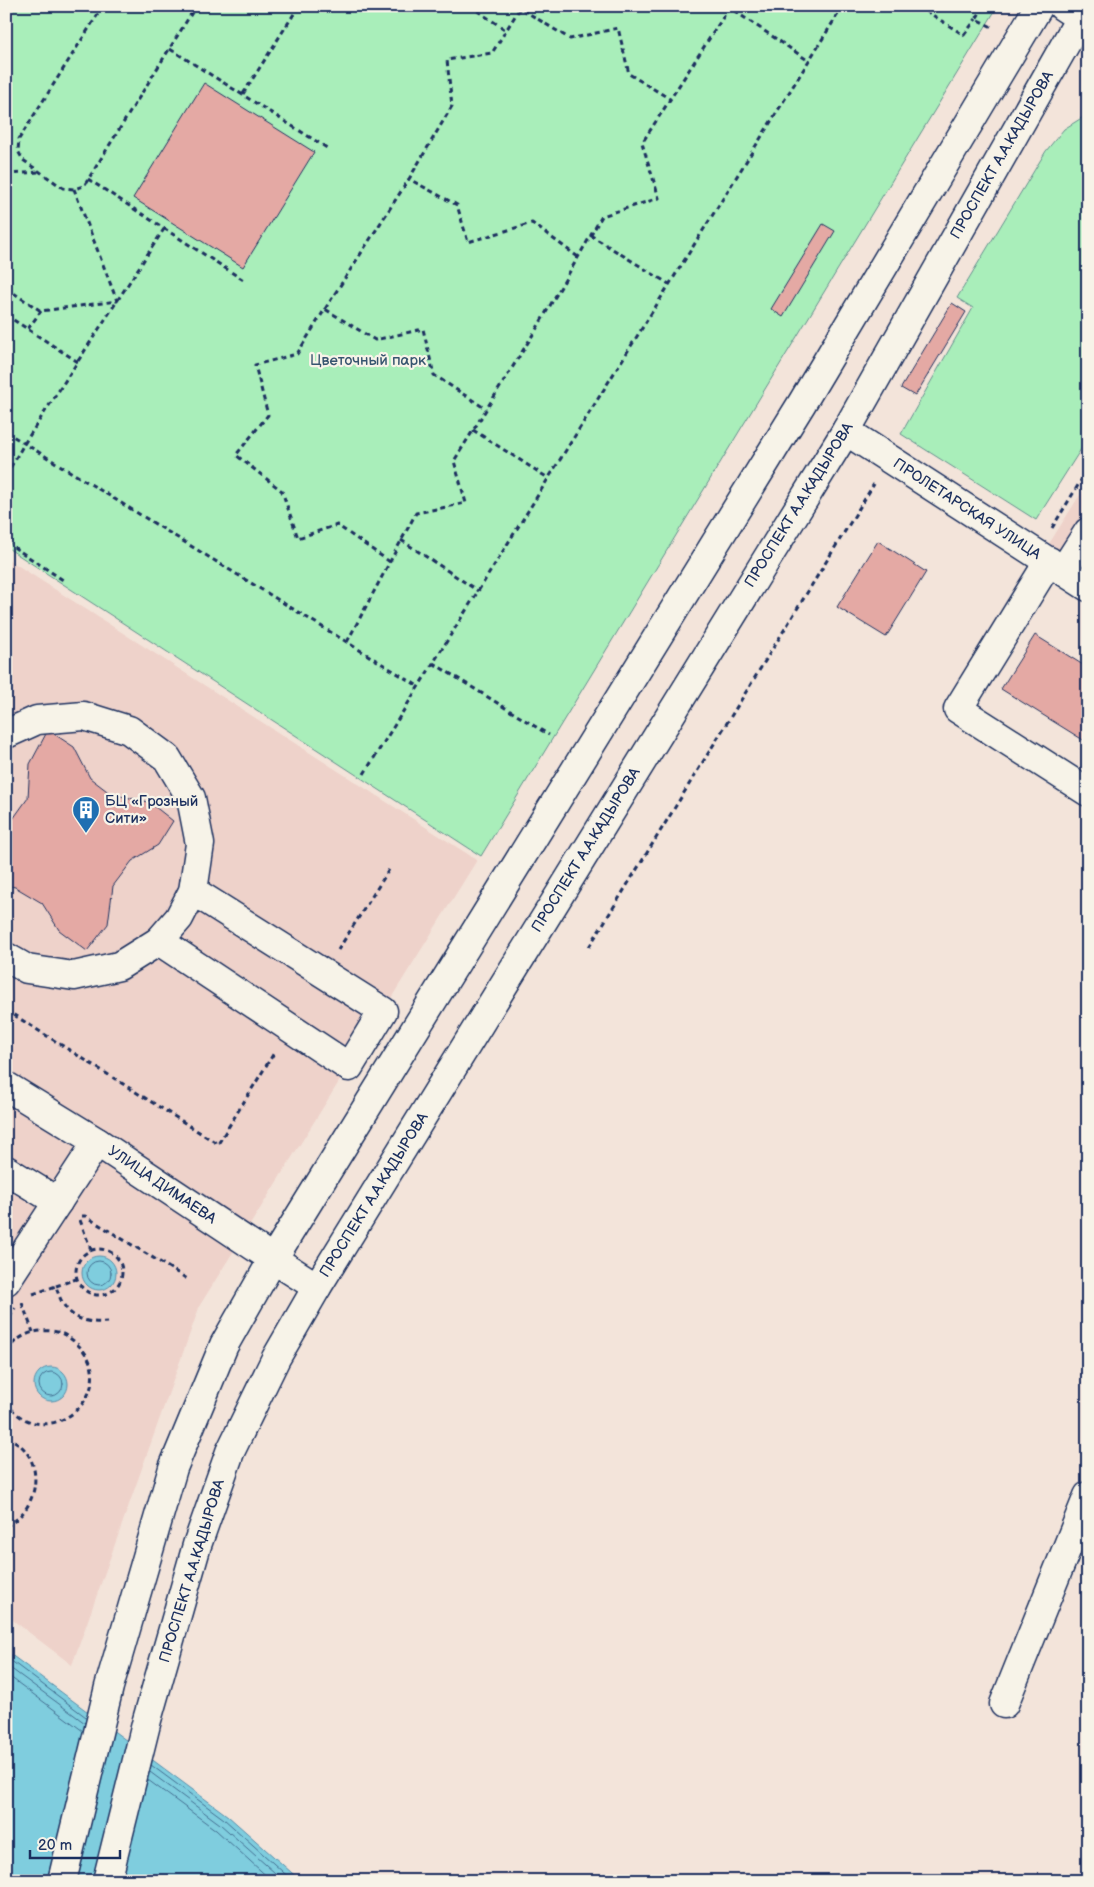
<svg xmlns="http://www.w3.org/2000/svg" width="1094" height="1887" font-family="'Balsamiq Sans',sans-serif">
  <style>
    .built { fill: #eed2ca }
    .green { fill: #a9eeba; stroke: #628e8c }
    .water { fill: #7fcdde; stroke: #578eab }
    .lines { fill: none; stroke-linecap: round; stroke-linejoin: round }
    .shore { stroke: #436e91; stroke-width: 1 }
    .building { fill: #e4a9a4; stroke: #1b2f5e }
    .minor-casing { stroke: #1b2f5e; stroke-width: 31 }
    .major-casing { stroke: #1b2f5e; stroke-width: 31 }
    .path { stroke: #1b2f5e; stroke-width: 3; stroke-dasharray: 5 4; stroke-linecap: butt }
    .minor { stroke: #f7f3e8; stroke-width: 28 }
    .major { stroke: #f7f3e8; stroke-width: 28 }
    .labels { text-anchor: middle; dominant-baseline: central; stroke-width: 4.5; stroke-linejoin: round; paint-order: stroke }
    .street-label { font-size: 15px; fill: #1b2f5e; stroke: #f7f3e8 }
    .park-label { font-size: 15px; fill: #375570; stroke: #f7f3e8 }
    .poi-label { font-size: 15px; fill: #1b2f5e; stroke: #f7f3e8; text-anchor: start }
  </style>
  <rect width="100%" height="100%" fill="#f3e4da"/>
  <filter id="ink" filterUnits="userSpaceOnUse"><feTurbulence type="fractalNoise" baseFrequency=".02" numOctaves="2"/><feDisplacementMap in="SourceGraphic" scale="10" xChannelSelector="R" yChannelSelector="G"/><feConvolveMatrix kernelMatrix="1 2 1 2 8 2 1 2 1" color-interpolation-filters="sRGB"/></filter>
  <g filter="url(#ink)">
    <g class="built">
      <path d="M1088,482V573L1047,547Z"/>
      <path d="M6,558L477,860L200,1305L72,1665L6,1615Z"/>
    </g>
    <g class="green">
      <path d="M6,6H998L481,856L6,547Z"/>
      <path d="M1088,114V438L1036,520L901,434L973,308L957,298L1046,151L1064,129Z"/>
    </g>
    <g class="water">
      <circle cx="99" cy="1273" r="17"/>
      <circle cx="51" cy="1384" r="17"/>
      <path d="M6,1651L228,1816L301,1881H6Z"/>
    </g>
    <g class="lines">
      <g class="shore">
        <circle cx="99" cy="1273" r="12"/>
        <circle cx="51" cy="1384" r="12"/>
        <path d="M6,1657L86,1717"/>
        <path d="M6,1665L85,1723"/>
        <path d="M6,1674L83,1731"/>
        <path d="M151,1765L224,1819L293,1881"/>
        <path d="M150,1772L220,1824L284,1881"/>
        <path d="M148,1780L216,1830L272,1881"/>
      </g>
    </g>
    <g class="building">
      <path d="M204,83L314,152L243,267L133,198Z"/>
      <path d="M823,224L835,231L783,317L771,309Z"/>
      <path d="M952,303L966,312L915,396L901,388Z"/>
      <path d="M878,541L926,572L886,637L837,607Z"/>
      <path d="M1035,635L1088,668V743L1001,689Z"/>
      <path d="M48,730L74,747L90,778L111,794L149,802L173,821L158,845L132,861L113,886L108,924L87,951L59,930L42,903L15,887L6,885V823L13,819L28,798L30,764Z"/>
    </g>
    <g class="lines">
      <defs>
        <g id="minor">
          <path d="M1062,6L1088,23"/>
          <path d="M846,431L1088,587"/>
          <path d="M1049,561L958,709L1088,792"/>
          <path d="M1063,571L1088,532"/>
          <path d="M6,734L37,720L84,716L129,730L167,758L191,798L200,844L193,891L179,918L159,941L119,966L74,976L27,969L6,957"/>
          <path d="M159,941L349,1067L383,1011L193,891"/>
          <path d="M6,1086L97,1142L273,1259L317,1287"/>
          <path d="M6,1170L58,1202"/>
          <path d="M6,1281L97,1142"/>
          <path d="M1004,1704L1088,1496"/>
        </g>
        <g id="major">
          <path d="M62,1881L109,1687L173,1468L224,1345L273,1259L802,403L1039,6"/>
          <path d="M107,1881L147,1720L197,1545L230,1452L276,1358L317,1287L846,431L1087,6"/>
        </g>
      </defs>
      <use href="#minor" class="minor-casing"/>
      <use href="#major" class="major-casing"/>
      <g class="path">
        <path d="M103,6L19,139L18,151L23,160L63,188L74,189L84,186L196,6"/>
        <path d="M470,6L506,30"/>
        <path d="M727,6L809,61"/>
        <path d="M918,6L964,35L976,19"/>
        <path d="M984,6L976,19L992,27"/>
        <path d="M170,49L327,148"/>
        <path d="M243,94L299,6"/>
        <path d="M6,174L40,172"/>
        <path d="M88,179L245,281"/>
        <path d="M590,235L669,284"/>
        <path d="M578,257L532,223L468,242L457,205L409,179L452,106L447,60L492,53L520,8L570,39L618,28L629,74L670,99"/>
        <path d="M6,288L41,311L117,301L74,189"/>
        <path d="M325,309L409,179"/>
        <path d="M6,315L78,362"/>
        <path d="M28,329L41,311"/>
        <path d="M473,430L548,478"/>
        <path d="M6,432L418,686"/>
        <path d="M6,475L24,444L164,229"/>
        <path d="M1052,528L1088,469"/>
        <path d="M401,540L478,591"/>
        <path d="M6,542L63,580"/>
        <path d="M390,562L337,525L298,538L282,491L236,455L268,415L255,365L297,354L325,309L375,340L423,329L434,375L486,409"/>
        <path d="M347,642L416,513L466,503L454,461L537,328L602,216L659,198L642,143L729,8"/>
        <path d="M433,663L549,735"/>
        <path d="M364,774L843,6"/>
        <path d="M589,947L874,484"/>
        <path d="M338,950L390,868"/>
        <path d="M6,1010L218,1144L274,1053"/>
        <path d="M82,1216H85L189,1280"/>
        <path d="M80,1220L91,1250"/>
        <circle cx="99" cy="1272" r="23"/>
        <path d="M56,1286L76,1279"/>
        <path d="M33,1294L56,1286C64,1316 80,1324 110,1322"/>
        <path d="M22,1303L33,1332"/>
        <path d="M6,1325L15,1308"/>
        <path d="M6,1351C18,1336 33,1329 52,1331C62,1332 71,1338 78,1345C125,1389 46,1460 6,1402"/>
        <path d="M6,1437C47,1452 42,1509 6,1526"/>
      </g>
      <use href="#minor" class="minor"/>
      <use href="#major" class="major"/>
    </g>
  </g>
  <defs>
    <symbol id="building-pin" viewBox="-11 -11 22 30"><path d="M0 17L-7.5 6A9.5 9.5 0 1 1 7.5 6Z" fill="#1f6fb2" stroke="#f7f3e8"/><path d="M-4-6H4V6H1V3H-1V6H-4ZM-2.5-4.3h1.7v1.8h-1.7ZM.8-4.3h1.7v1.8H.8ZM-2.5-1h1.7V.8h-1.7ZM.8-1h1.7V.8H.8Z" fill="#fff"/></symbol>
  </defs>
  <g fill-rule="evenodd">
    <use href="#building-pin" x="70" y="794" width="32" height="43"/>
  </g>
  <g class="labels">
    <g class="street-label">
      <text transform="translate(1002 155) rotate(-60)">ПРОСПЕКТ А.А.КАДЫРОВА</text>
      <text transform="translate(799 505) rotate(-58)">ПРОСПЕКТ А.А.КАДЫРОВА</text>
      <text transform="translate(967 509) rotate(33)">ПРОЛЕТАРСКАЯ УЛИЦА</text>
      <text transform="translate(586 850) rotate(-58)">ПРОСПЕКТ А.А.КАДЫРОВА</text>
      <text transform="translate(162 1185) rotate(34)">УЛИЦА ДИМАЕВА</text>
      <text transform="translate(374 1195) rotate(-58)">ПРОСПЕКТ А.А.КАДЫРОВА</text>
      <text transform="translate(192 1571) rotate(-73)">ПРОСПЕКТ А.А.КАДЫРОВА</text>
    </g>
    <g class="park-label">
      <text x="368" y="360">Цветочный парк</text>
    </g>
    <g class="poi-label">
      <text x="105" y="801">БЦ «Грозный<tspan x="105" dy="17">Сити»</tspan></text>
    </g>
  </g>
  <rect width="1094" height="1887" fill="none" stroke="#f7f3e8" stroke-width="25"/>
  <rect x="12" y="12" width="1069" height="1862" fill="none" stroke="#1b2f5e" stroke-width="2" filter="url(#ink)"/>
  <path d="M30 1850v8h90v-8" fill="none" stroke="#1b2f5e" stroke-width="2.5"/>
  <text x="38" y="1850" font-size="15" fill="#1b2f5e" stroke="#f7f3e8" stroke-width="4" paint-order="stroke">20 m</text>
</svg>
